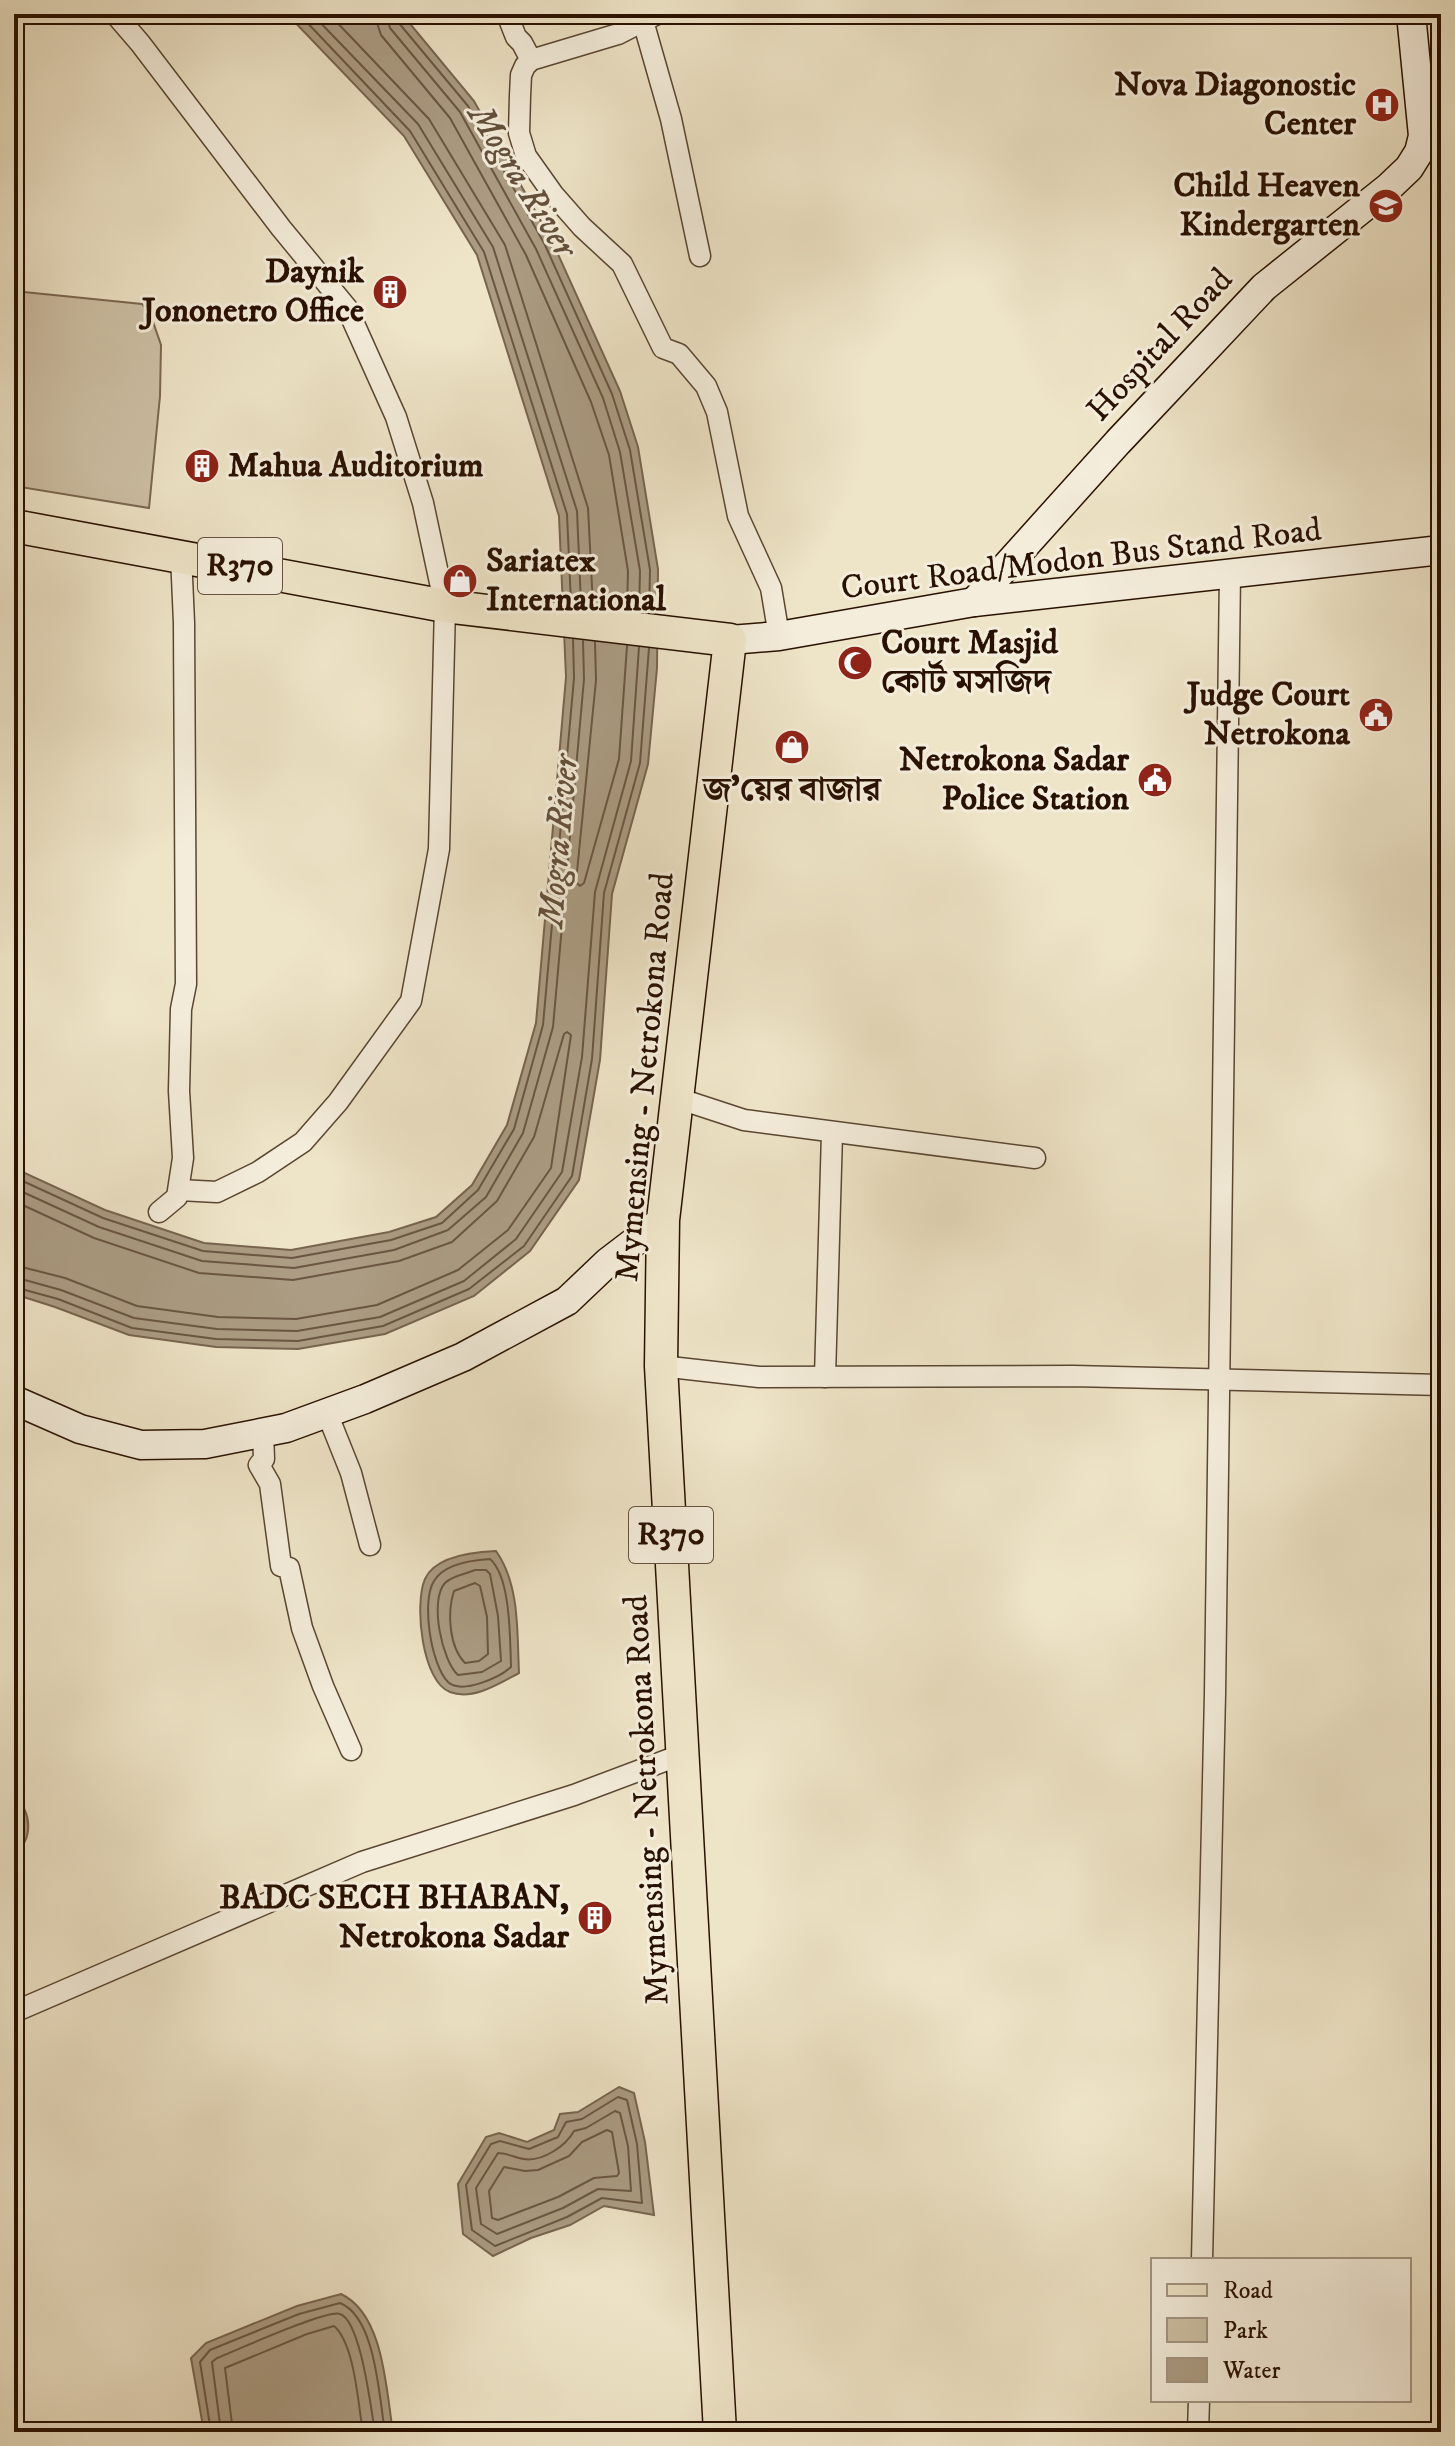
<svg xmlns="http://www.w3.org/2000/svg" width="1455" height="2446" font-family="'IM FELL DW Pica','Noto Serif Bengali',serif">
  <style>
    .green { fill: #cdc0a5; stroke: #7b6852; stroke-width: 2 }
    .water { fill: #ab9c83; stroke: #77644f; stroke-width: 2 }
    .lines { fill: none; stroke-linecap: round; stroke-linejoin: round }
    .shore { stroke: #6a5642; stroke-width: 2 }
    .street-casing { stroke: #5a4632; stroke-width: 23 }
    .secondary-casing { stroke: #291100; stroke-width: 31 }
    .primary-casing { stroke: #291100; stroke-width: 35 }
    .street { stroke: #f4eddb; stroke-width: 20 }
    .secondary { stroke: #f4eddb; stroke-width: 28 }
    .primary { stroke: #eee4c7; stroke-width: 32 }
    .labels { text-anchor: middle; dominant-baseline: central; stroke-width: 6; stroke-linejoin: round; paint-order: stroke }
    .shield { fill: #f4eddb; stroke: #665342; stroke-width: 2 }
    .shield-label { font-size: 32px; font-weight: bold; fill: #291100 }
    .poi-label { font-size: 34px; font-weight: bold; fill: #291100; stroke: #f4eddb; text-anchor: end }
    .street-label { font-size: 34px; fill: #291100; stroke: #f4eddb }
    .water-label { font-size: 36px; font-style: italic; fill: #64503b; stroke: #f4eddb }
  </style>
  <rect width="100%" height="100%" fill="#eee4c7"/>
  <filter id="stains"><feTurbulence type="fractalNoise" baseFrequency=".0025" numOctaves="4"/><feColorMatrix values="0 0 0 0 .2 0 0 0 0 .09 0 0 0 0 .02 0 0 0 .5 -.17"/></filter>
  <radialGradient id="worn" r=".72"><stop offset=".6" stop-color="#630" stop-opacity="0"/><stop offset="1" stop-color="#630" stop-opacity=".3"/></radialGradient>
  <path class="green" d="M14,291L142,304L151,316L161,345L160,396L149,508L14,486Z"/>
  <g class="water">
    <path d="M287,14H402L474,101L552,241L620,391L638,447L658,569L657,668L648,764L612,894L600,1060L579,1180L530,1251L474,1296L385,1334L298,1349L216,1347L129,1335L55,1307L14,1294V1168L105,1210L204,1243L291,1250L389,1232L436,1217L472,1185L507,1125L536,1023L566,677L559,516L477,255L404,136Z"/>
    <path d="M496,1551C520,1585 517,1632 519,1673C500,1683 473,1701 450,1692C422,1682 414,1604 425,1579C435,1556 474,1552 496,1551Z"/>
    <path d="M14,1796C32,1812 34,1839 14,1854Z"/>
    <path d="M619,2087L634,2093L645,2142L654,2215L604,2206L570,2225L531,2238L493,2256L463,2234L458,2184L486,2137L499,2133L527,2142L554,2130L560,2114L578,2112Z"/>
    <path d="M341,2294C384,2314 386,2390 393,2432H204L191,2358L206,2343L297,2306Z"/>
  </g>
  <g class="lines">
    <g class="shore">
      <path d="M299,14L410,131L484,252L567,514L571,603"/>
      <path d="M312,14L418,124L493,247L577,511L581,604"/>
      <path d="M329,14L429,119L505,245L588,508L593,606"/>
      <path d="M374,14L381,35L450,118L526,255L591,402L609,455L628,571L627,610"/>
      <path d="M386,14L390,28L460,112L536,249L603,398L620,452L640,571L639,611"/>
      <path d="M396,14L398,22L468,106L545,245L612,394L630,450L650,570L649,612"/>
      <path d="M595,642L596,680L576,882L580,886L584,883L619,759L627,646"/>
      <path d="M14,1177L103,1218L203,1251L292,1258L391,1240L442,1223L478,1190L514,1129L543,1025L574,678L573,639"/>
      <path d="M14,1188L99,1227L202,1261L294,1268L394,1250L448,1230L486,1197L523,1133L553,1027L584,679L583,641"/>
      <path d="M14,1201L94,1238L199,1273L293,1280L399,1261L452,1242L497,1201L534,1137L564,1034L567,1032L571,1035L551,1168L508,1230L458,1270L377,1305L296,1319L218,1317L137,1306L65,1278L14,1265"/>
      <path d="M14,1277L61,1290L134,1318L217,1329L297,1331L380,1317L464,1281L516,1239L562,1172L582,1057L595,892L631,761L639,647"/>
      <path d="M14,1287L58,1299L132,1328L216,1339L298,1341L383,1326L469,1289L524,1246L572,1176L592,1059L604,893L640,763L649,648"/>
      <path d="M490,1559C511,1577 510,1640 511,1667C500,1677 462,1695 448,1682C431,1665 421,1601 434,1581C444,1564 473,1560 490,1559Z"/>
      <path d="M475,1570H486L490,1574L498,1616L501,1661L482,1672L458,1675C442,1661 429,1600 445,1583C452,1576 466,1574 475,1570Z"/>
      <path d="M475,1583L480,1586L487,1617L488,1654L479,1661L465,1663C449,1647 447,1612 454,1591Z"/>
      <path d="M618,2097L627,2100L637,2144L642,2203L602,2198L567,2217L495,2246L472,2230L466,2185L491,2144L500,2141L529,2149L558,2137L566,2122L582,2119Z"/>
      <path d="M615,2111L620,2113L628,2146L631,2191L598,2189L563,2208L497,2234L481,2224L476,2188L498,2153C507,2153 515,2158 524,2159C542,2162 566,2146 574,2131L586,2128Z"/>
      <path d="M607,2130L612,2132L619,2173L617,2176L594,2178L558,2197L498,2220L492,2218L489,2191L504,2167L525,2171L538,2170L569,2156L582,2142Z"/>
      <path d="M211,2432L200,2362L210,2350L299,2314L340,2303C376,2317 379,2398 385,2432"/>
      <path d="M221,2432L212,2362L217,2358C235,2351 327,2309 340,2314C361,2321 371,2410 375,2432"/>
      <path d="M233,2432L225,2368L307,2334L334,2326C355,2344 358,2405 363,2432"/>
    </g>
    <defs>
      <g id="street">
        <path d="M115,14L140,43L281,228L347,308L396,417L423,503L445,606L439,849L411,1001L338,1102L303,1142L258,1172L217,1192L179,1190"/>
        <path d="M507,14L516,37L522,43L531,60"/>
        <path d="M657,14L618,34L531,60L525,66L521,75L520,96L519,133L526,156L553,194L582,227L622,264L663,348L679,354L706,386L717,412L738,516L771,588L779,636"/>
        <path d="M643,21L671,119L700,256"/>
        <path d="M677,1098L744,1120L1035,1158"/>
        <path d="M159,1212L177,1197L183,1158L179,1091L181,1009L186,984L184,623L181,555"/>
        <path d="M661,1366L759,1377L1073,1376L1441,1385"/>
        <path d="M825,1377L832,1133"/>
        <path d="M327,1413L351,1473L370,1545"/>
        <path d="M263,1433L264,1459L259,1465L270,1484L281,1566L289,1568L302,1628L323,1686L351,1750"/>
        <path d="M14,2012L362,1862L574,1795L683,1754"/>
        <path d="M1202,2260L1215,1694L1230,574"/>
        <path d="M1198,2432L1199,2400"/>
      </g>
      <g id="secondary">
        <path d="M974,602L1118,442L1264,287L1389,187L1409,168L1419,152L1423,136L1411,14"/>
        <path d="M730,640L779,636L974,602L1441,550"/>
        <path d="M14,1400L80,1429L141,1445L205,1444L286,1428L365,1399L463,1357L567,1301L608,1262L663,1220"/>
      </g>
      <path id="primary" d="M14,526L445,606L730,640L663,1220L661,1366L720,2432"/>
    </defs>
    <use href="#street" class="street-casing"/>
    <use href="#secondary" class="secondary-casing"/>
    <use href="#primary" class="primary-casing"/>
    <use href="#street" class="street"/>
    <use href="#secondary" class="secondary"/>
    <use href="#primary" class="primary"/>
  </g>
  <defs>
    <symbol id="hospital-disc" viewBox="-11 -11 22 22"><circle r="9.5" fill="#8f2418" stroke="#f4eddb"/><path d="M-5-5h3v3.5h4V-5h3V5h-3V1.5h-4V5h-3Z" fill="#fff"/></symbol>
    <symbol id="school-disc" viewBox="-11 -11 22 22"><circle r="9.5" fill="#8f2418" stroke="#f4eddb"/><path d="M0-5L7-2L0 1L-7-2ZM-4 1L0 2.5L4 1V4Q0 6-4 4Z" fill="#fff"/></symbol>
    <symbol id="building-disc" viewBox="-11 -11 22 22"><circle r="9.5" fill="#8f2418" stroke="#f4eddb"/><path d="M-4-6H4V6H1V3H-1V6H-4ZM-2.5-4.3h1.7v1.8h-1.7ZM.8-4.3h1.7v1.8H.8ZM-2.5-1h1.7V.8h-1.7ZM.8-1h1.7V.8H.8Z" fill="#fff"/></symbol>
    <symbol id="shop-disc" viewBox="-11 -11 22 22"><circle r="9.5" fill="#8f2418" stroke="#f4eddb"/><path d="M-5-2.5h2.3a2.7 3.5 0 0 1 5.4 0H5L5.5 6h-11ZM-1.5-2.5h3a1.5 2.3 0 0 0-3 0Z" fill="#fff"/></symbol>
    <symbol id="mosque-disc" viewBox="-11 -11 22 22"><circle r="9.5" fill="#8f2418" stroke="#f4eddb"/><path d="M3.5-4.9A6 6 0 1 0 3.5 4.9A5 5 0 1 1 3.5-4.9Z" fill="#fff"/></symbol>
    <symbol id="civic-disc" viewBox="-11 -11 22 22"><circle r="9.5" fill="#8f2418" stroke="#f4eddb"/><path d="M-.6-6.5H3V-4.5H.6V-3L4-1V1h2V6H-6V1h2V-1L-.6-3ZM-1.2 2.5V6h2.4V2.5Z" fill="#fff"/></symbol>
  </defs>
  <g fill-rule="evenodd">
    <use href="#hospital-disc" x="1362" y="85" width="40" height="40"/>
    <use href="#school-disc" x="1366" y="186" width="40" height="40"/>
    <use href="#building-disc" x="370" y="272" width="40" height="40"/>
    <use href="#building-disc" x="182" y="446" width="40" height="40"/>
    <use href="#shop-disc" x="440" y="561" width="40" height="40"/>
    <use href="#mosque-disc" x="835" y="643" width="40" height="40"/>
    <use href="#civic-disc" x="1356" y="695" width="40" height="40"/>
    <use href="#shop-disc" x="772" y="727" width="40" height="40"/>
    <use href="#civic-disc" x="1135" y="760" width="40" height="40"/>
    <use href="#building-disc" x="575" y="1898" width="40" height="40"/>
  </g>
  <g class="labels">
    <g class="shield">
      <rect x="198" y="538" width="84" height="56" rx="6"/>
      <rect x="629" y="1507" width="84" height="56" rx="6"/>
    </g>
    <g class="shield-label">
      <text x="240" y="566">R370</text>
      <text x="671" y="1535">R370</text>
    </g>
    <g class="poi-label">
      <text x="1356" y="85">Nova Diagonostic<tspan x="1356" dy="39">Center</tspan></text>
      <text x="1360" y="186">Child Heaven<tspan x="1360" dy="39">Kindergarten</tspan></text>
      <text x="364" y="272">Daynik<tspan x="364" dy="39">Jononetro Office</tspan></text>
      <text x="228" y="466" text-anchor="start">Mahua Auditorium</text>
      <text x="486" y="561" text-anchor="start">Sariatex<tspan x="486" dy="39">International</tspan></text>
      <text x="881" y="643" text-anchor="start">Court Masjid<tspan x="881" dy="39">কোর্ট মসজিদ</tspan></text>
      <text x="1350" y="695">Judge Court<tspan x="1350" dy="39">Netrokona</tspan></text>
      <text x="1129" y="760">Netrokona Sadar<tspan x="1129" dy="39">Police Station</tspan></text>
      <text x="792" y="790" text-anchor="middle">জ'‌য়‌ের বাজার</text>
      <text x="569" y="1898">BADC SECH BHABAN,<tspan x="569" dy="39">Netrokona Sadar</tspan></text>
    </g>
    <g class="street-label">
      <text transform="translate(1160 345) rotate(-47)">Hospital Road</text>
      <text transform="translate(1081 559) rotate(-7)">Court Road/Modon Bus Stand Road</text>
      <text transform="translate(645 1077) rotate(-85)">Mymensing - Netrokona Road</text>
      <text transform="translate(647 1800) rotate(-93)">Mymensing - Netrokona Road</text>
    </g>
    <g class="water-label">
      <text transform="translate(522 181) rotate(58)">Mogra River</text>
      <text transform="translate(559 841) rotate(-85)">Mogra River</text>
    </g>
  </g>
  <rect width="1455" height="2446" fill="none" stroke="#eee4c7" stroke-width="48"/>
  <rect x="16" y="16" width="1423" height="2414" fill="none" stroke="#291100" stroke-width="4"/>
  <rect x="24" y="24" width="1407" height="2398" fill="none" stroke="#291100" stroke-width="2"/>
  <rect x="1151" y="2258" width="260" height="144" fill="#f4eddb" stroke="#a39583" stroke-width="2"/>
  <rect x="1167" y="2284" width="40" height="12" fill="#eee4c7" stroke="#a39583" stroke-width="2"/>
  <text x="1223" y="2298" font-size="24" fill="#291100">Road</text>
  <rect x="1167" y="2318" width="40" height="24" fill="#cdc0a5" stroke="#a39583" stroke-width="2"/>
  <text x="1223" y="2338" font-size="24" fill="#291100">Park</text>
  <rect x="1167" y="2358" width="40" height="24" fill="#ab9c83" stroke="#a39583" stroke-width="2"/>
  <text x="1223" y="2378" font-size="24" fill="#291100">Water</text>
  <rect width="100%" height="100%" filter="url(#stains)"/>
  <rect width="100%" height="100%" fill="url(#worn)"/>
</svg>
